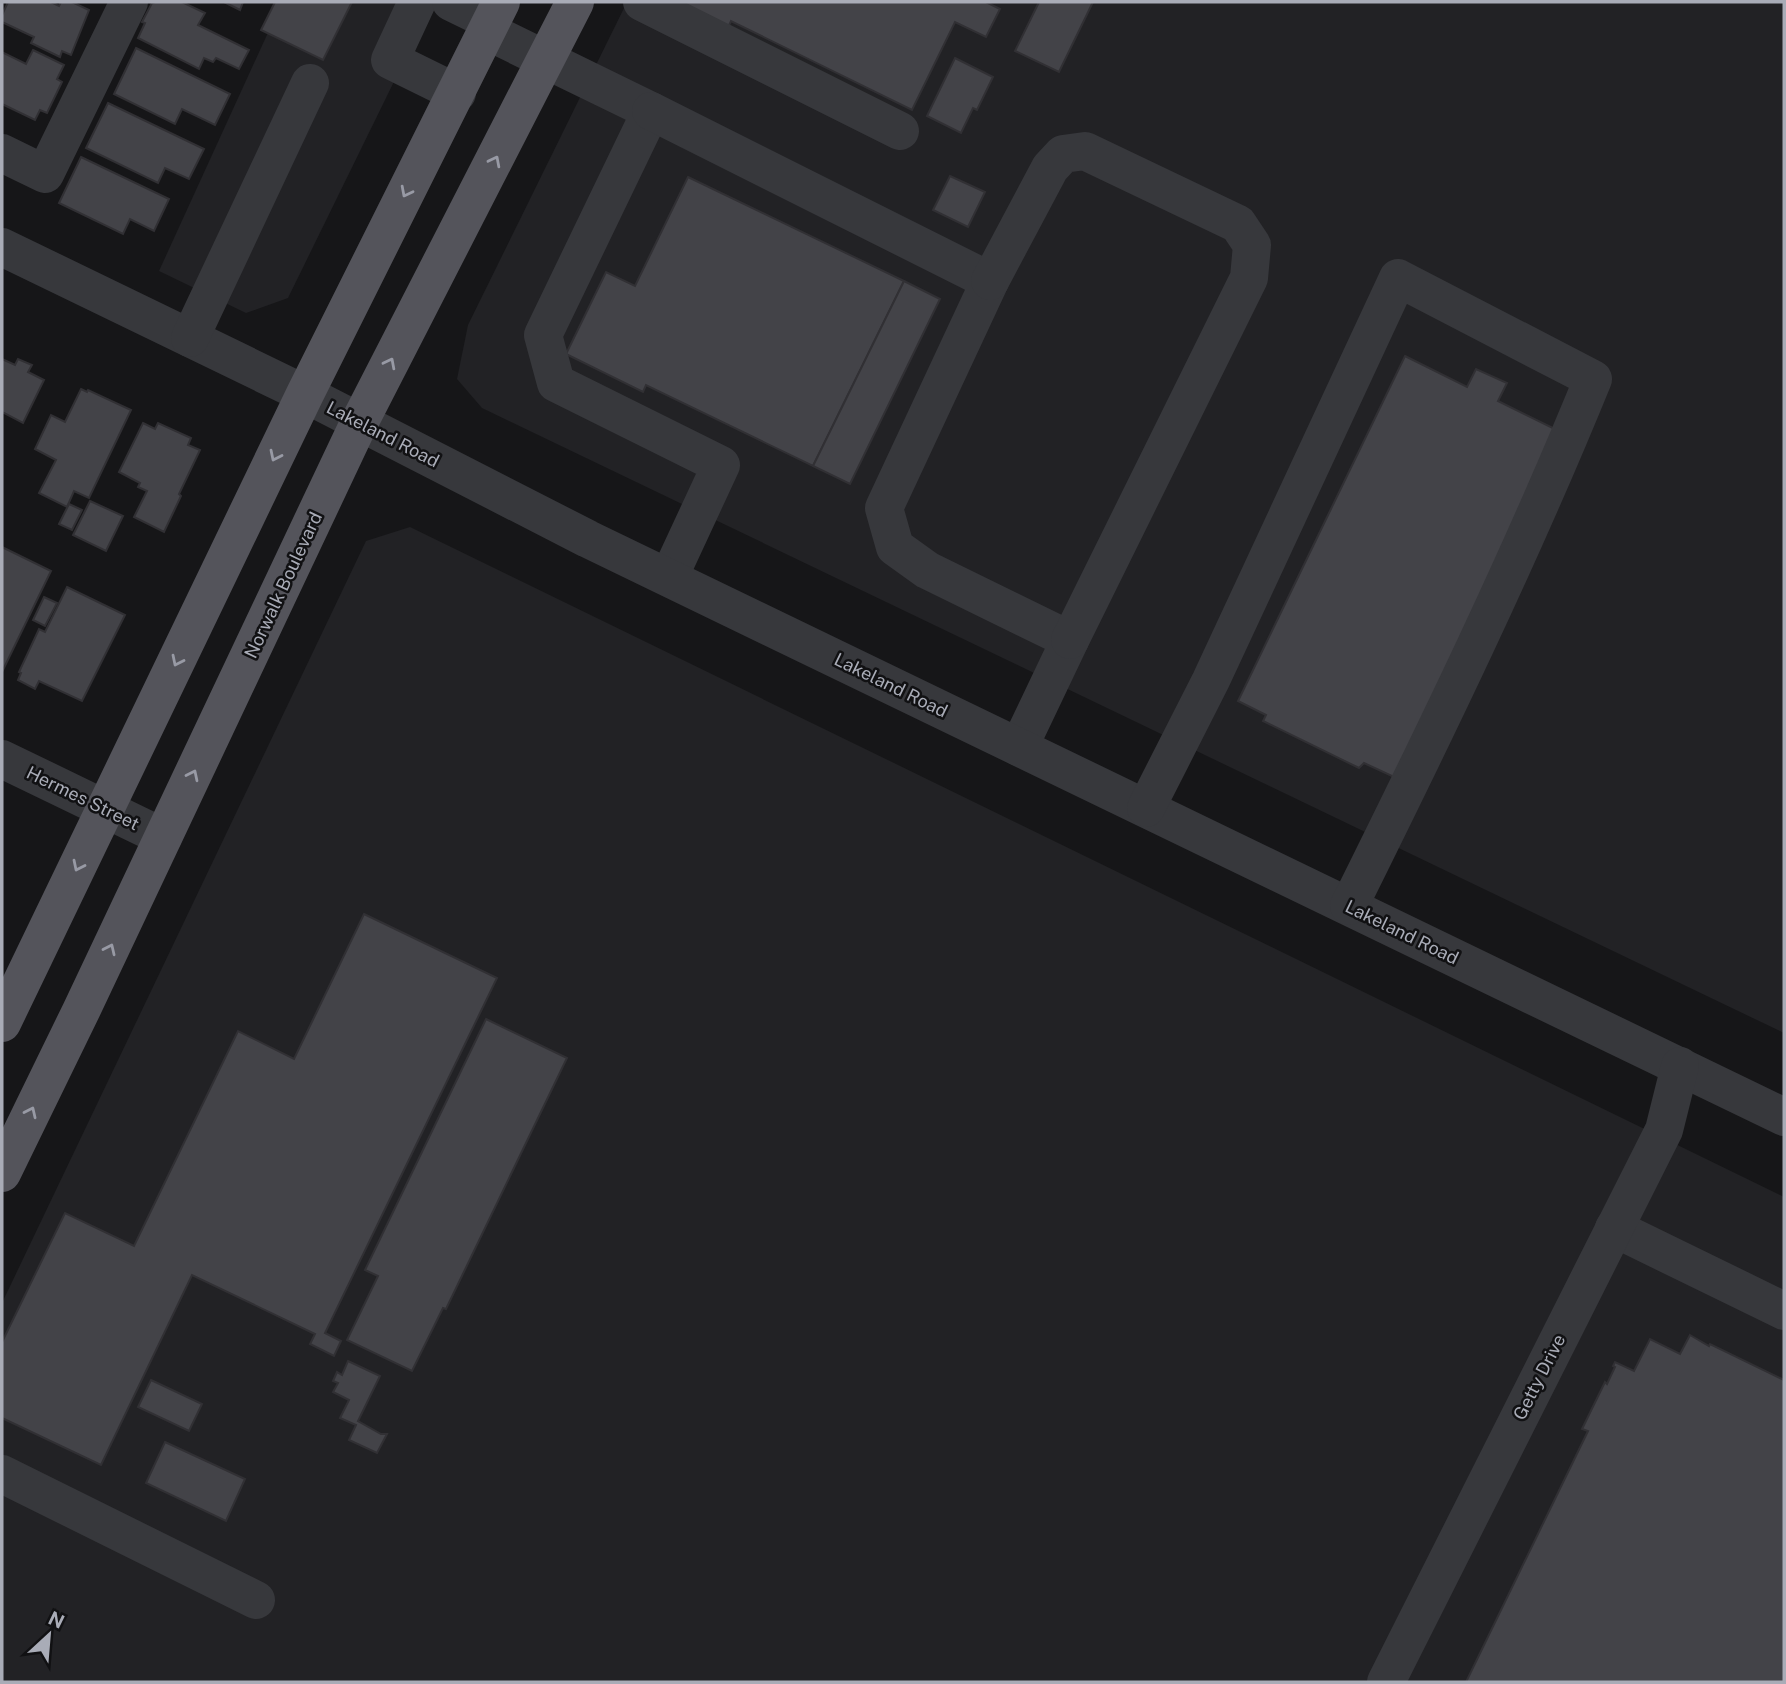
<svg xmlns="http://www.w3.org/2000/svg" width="1786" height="1684" font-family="'Public Sans',sans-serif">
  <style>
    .built { fill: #222225 }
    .building { fill: #434348; stroke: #313034; stroke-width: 2 }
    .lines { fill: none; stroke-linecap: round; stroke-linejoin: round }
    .minor { stroke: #37383c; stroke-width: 38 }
    .major { stroke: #54545b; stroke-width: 38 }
    .oneway { stroke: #989aa5 }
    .labels { text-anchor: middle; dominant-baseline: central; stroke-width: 5; stroke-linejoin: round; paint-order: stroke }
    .street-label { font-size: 18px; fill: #a9acb7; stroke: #111113 }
  </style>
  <rect width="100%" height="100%" fill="#161618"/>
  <g class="built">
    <path d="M282,2H433L288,298L246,313L159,271Z"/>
    <path d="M627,2H1784V1033L482,408L457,379L468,325Z"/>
    <path d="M410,527L1784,1197V1682H2V1303L366,541Z"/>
  </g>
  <g class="building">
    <path d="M8,2H51L59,6L61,2H72L89,10L71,55L62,51L60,57L31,43L34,37L2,22V15Z"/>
    <path d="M155,2H182L205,13L198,25L249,50L239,69L216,58L213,62L204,58L199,69L138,38L145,23L142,22L152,3Z"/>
    <path d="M224,2H243L240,10Z"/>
    <path d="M275,2H352L323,60L261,30Z"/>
    <path d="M669,2H986L1000,9L986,37L955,22L912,110L731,21L727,30Z"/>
    <path d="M1039,2H1093L1059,72L1015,51Z"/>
    <path d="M136,48L230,94L215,125L182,109L175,124L114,94Z"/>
    <path d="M33,50L64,65L57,79L62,82L47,113L40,110L35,120L2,104V52L26,64Z"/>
    <path d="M955,58L993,77L977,110L973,108L961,133L927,116Z"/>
    <path d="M108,103L204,149L189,179L165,168L158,183L86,148Z"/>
    <path d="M81,157L169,199L154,231L130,219L123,234L59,203Z"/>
    <path d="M950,176L985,192L968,227L933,210Z"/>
    <path d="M688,177L904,281L813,466L646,385L643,392L566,354L606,272L635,286Z"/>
    <path d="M904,281L940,299L850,484L813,466Z"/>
    <path d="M1405,356L1467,387L1476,369L1507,383L1498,401L1561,432L1394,777L1364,763L1359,768L1263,721L1266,715L1238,701Z"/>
    <path d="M2,359L15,365L18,359L32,365L28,372L44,380L23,423L2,412Z"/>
    <path d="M81,389L87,392L88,390L131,410L89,498L74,491L67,507L39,493L56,460L35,449L51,415L65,422Z"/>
    <path d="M143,423L155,429L158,423L191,438L188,445L200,450L179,494L181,496L164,532L134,517L147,491L138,487L140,483L119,472Z"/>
    <path d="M90,501L123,516L106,551L73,535Z"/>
    <path d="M69,504L82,510L72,530L59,524Z"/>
    <path d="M2,547L51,571L2,672Z"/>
    <path d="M67,587L125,615L82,701L39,681L35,689L18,680L21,673L19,672L39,629L45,632Z"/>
    <path d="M44,597L57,603L45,626L33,620Z"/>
    <path d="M364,914L497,978L325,1333L341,1341L334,1356L310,1344L315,1334L192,1275L101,1465L2,1418V1342L65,1213L134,1246L238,1031L294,1059Z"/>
    <path d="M486,1019L567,1058L446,1309L443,1308L412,1371L347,1340L378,1276L365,1270Z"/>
    <path d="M1690,1335L1709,1346L1710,1344L1784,1380V1682H1466L1588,1431L1582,1429L1605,1382L1607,1384L1615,1367L1613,1366L1615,1362L1634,1371L1650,1339L1680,1354Z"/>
    <path d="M348,1361L380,1376L358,1421L381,1434H387L377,1453L349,1440L356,1425L340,1418L349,1400L333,1392L338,1383L333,1381L337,1372L342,1375Z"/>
    <path d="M151,1380L202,1404L189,1431L138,1407Z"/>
    <path d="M165,1442L245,1479L226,1521L146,1483Z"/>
  </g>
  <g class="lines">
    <g class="minor">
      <path d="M417,2L390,60L457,93"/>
      <path d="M451,2L492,22"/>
      <path d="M642,2L900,131"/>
      <path d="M487,31L651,111L543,335L556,383L721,465L669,577"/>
      <path d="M651,111L990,281L884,508L895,547L927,570L1070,640L1019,747"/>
      <path d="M2,153L45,174L129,2"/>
      <path d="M2,247L305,394L588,539L1784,1117"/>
      <path d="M990,281L1050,168L1063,154L1085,151L1238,224L1252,245L1249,278L1070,640"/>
      <path d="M190,338L310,83"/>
      <path d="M2,759L163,837"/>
      <path d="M1146,808L1211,680L1398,278L1593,379C1520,558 1435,733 1349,906"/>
      <path d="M1614,1228L1784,1311"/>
      <path d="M2,1474L256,1600"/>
      <path d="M1386,1682L1664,1130L1680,1066"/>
    </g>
    <g class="major">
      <path d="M2,1023L305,394L501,2"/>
      <path d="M2,1173L81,1011L359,423L575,2"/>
    </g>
  </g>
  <defs><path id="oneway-chevron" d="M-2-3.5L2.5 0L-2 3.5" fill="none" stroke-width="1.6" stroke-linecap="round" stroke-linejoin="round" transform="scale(1.75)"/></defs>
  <g class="oneway">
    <use href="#oneway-chevron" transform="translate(495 161) rotate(-63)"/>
    <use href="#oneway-chevron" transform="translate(406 192) rotate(117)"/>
    <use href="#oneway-chevron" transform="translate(390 363) rotate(-63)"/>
    <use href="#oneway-chevron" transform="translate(275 456) rotate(116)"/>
    <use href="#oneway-chevron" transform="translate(177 661) rotate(116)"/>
    <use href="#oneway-chevron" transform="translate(193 775) rotate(-64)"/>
    <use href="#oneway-chevron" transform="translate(78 866) rotate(116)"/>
    <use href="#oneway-chevron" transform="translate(110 949) rotate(-65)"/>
    <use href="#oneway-chevron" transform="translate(31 1112) rotate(-65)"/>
  </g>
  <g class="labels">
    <g class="street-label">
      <text transform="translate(383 434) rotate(27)">Lakeland Road</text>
      <text transform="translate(283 585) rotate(-65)">Norwalk Boulevard</text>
      <text transform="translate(891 685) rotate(26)">Lakeland Road</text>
      <text transform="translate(83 798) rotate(26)">Hermes Street</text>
      <text transform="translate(1402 932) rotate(26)">Lakeland Road</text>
      <text transform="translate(1539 1377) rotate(-63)">Getty Drive</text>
    </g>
  </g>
  <rect width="1786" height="1684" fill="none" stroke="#a9acb7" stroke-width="7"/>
  <g transform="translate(49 1635) rotate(26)" stroke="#111113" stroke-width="5" paint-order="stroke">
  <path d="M0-5L12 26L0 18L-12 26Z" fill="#a9acb7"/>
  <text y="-10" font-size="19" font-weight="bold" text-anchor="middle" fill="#a9acb7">N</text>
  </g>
</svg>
